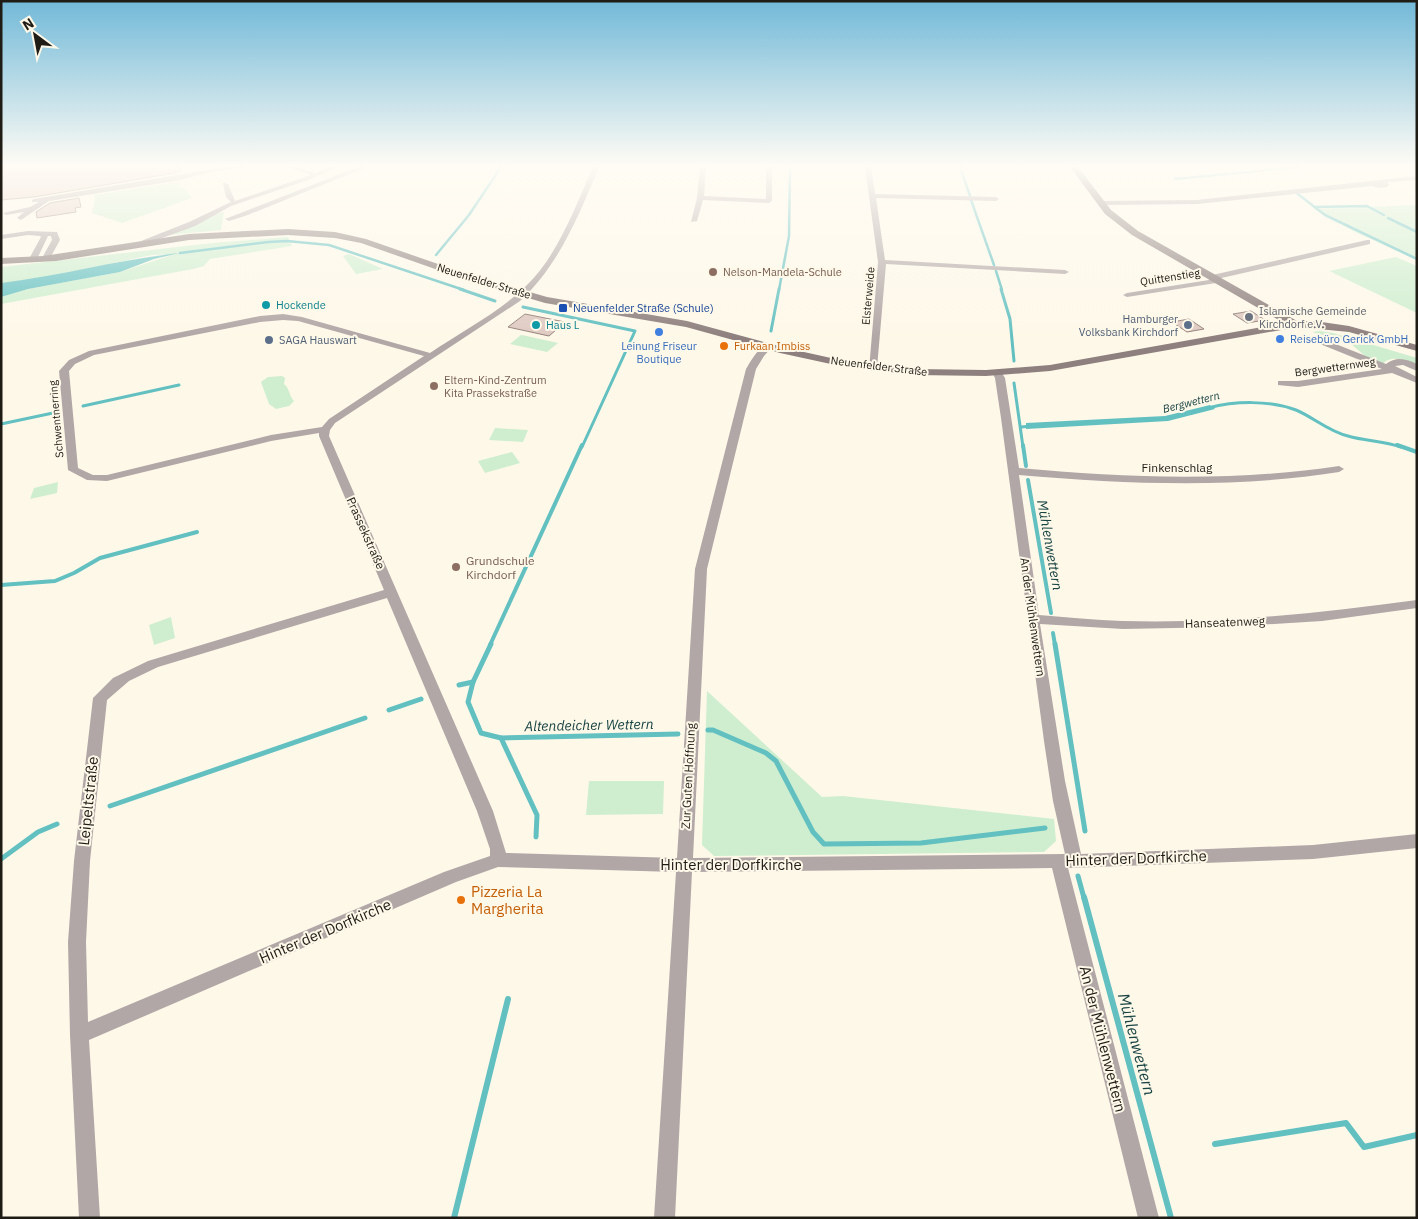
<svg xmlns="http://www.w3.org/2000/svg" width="1418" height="1219" font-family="'IBM Plex Sans',sans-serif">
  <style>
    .green { fill: #ceeecf }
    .water { fill: #62c0c1 }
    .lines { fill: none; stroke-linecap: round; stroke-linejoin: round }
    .stream-far4 { stroke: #62c0c1; stroke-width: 2.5 }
    .stream-far3 { stroke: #62c0c1; stroke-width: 3 }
    .stream-far2 { stroke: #62c0c1; stroke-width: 4 }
    .stream-far1 { stroke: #62c0c1; stroke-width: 5 }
    .stream { stroke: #62c0c1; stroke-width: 6 }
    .building { fill: #dfcac2; stroke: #948179 }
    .street { fill: #b1a7a6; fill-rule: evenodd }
    .secondary { fill: #8e807e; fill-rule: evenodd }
    .education-dot { fill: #8d6e63; stroke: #fef8e9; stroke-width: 2 }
    .culture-dot { fill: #0f9aa8; stroke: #fef8e9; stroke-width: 2 }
    .transit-dot { fill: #1a4fb4; stroke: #fef8e9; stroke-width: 2 }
    .worship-dot { fill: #6b7280; stroke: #fef8e9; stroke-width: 2 }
    .service-dot { fill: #5c6f8a; stroke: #fef8e9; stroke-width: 2 }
    .shop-dot { fill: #3f7fe0; stroke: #fef8e9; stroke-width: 2 }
    .food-dot { fill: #e8710a; stroke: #fef8e9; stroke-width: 2 }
    .labels { text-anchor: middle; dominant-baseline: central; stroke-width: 4; stroke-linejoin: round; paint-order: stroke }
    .far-education-label { font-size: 11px; fill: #785e54; stroke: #fef8e9; text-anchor: start }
    .far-street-label { font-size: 11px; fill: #1f1c16; stroke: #fef8e9 }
    .far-culture-label { font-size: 11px; fill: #0d838f; stroke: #fef8e9; text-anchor: start }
    .far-transit-label { font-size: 11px; fill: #164399; stroke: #fef8e9; text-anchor: start }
    .far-worship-label { font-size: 11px; fill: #5b616d; stroke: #fef8e9; text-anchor: start }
    .far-service-label { font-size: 11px; fill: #4e5e75; stroke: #fef8e9; text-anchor: end }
    .far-shop-label { font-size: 11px; fill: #366cbe; stroke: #fef8e9; text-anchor: start }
    .far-food-label { font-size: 11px; fill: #c56008; stroke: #fef8e9; text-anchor: start }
    .far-water-label { font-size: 11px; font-style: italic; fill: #184444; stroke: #fef8e9 }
    .street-label { font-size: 12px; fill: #1f1c16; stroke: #fef8e9 }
    .education-label { font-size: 12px; fill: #785e54; stroke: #fef8e9; text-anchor: start }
    .water-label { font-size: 14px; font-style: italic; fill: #184444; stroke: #fef8e9 }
    .near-street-label { font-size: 15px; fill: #1f1c16; stroke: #fef8e9 }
    .near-food-label { font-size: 15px; fill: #c56008; stroke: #fef8e9; text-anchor: start }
    .near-water-label { font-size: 16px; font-style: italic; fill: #184444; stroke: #fef8e9 }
  </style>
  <rect width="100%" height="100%" fill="#fef8e9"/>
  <g class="green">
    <path d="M178,182L180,187L185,189L192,198L122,223L92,213L95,199L94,195Z"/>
    <path d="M1417,205V260L1355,232L1314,209Z"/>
    <path d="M224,212L221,230L168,235L215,213Z"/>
    <path d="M288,237L292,246L210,259L204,266L193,269L1,304V297L28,289L120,272L175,254L152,255L42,278L1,283V267L212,243Z"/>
    <path d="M349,254L383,269L356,274L343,256Z"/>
    <path d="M1396,257L1417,266V313L1329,271Z"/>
    <path d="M1320,331L1333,333L1417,358V365C1407,361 1391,354 1383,364L1365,356L1350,343L1312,332Z"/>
    <path d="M521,335H522L558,343L547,352L510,344Z"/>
    <path d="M282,376L285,378L284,384C290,389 289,396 294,401L289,406L276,409L269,404L261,382L268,377Z"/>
    <path d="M495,428L528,430L523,442L489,440Z"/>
    <path d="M512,452L520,463L485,473L478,461Z"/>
    <path d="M58,482L57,493L30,499L34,488Z"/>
    <path d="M171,617L175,638L154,645L149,625Z"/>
    <path d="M707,691L822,797L843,796L1054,819L1056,841L1044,852L714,856L702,845Z"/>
    <path d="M589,781H664L663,814L586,815Z"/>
  </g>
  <g class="water">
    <path d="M180,253L154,259L120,272L28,289L1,297V283C61,276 120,259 180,253Z"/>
    <path d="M1210,405L1215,409L1168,421L1026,429V423L1165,416Z"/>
  </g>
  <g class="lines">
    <g class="stream-far4">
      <path d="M960,167L970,196"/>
      <path d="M1175,179L1300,167"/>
      <path d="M1294,191L1325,215L1417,259"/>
      <path d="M971,200L994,265"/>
      <path d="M1314,207L1367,206L1384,215"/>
      <path d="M1388,218L1417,232"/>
      <path d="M180,253L268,242L287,241L329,245L464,290"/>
      <path d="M436,255L469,215L501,167"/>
      <path d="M996,271L1002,290"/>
      <path d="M779,290L789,236L790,167"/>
    </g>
    <g class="stream-far3">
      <path d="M460,289L495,301"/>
      <path d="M1001,289L1010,319L1014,361"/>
      <path d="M523,307L635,331L582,447"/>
      <path d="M771,331L779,289"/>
      <path d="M1014,383L1023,447"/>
      <path d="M83,406L179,385"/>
      <path d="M1208,408C1235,401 1269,400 1296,410C1313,417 1329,432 1348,436C1365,441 1383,441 1401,447"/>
      <path d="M1,424L53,413"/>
      <path d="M1021,427L1032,426"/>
    </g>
    <g class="stream-far2">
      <path d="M1023,445L1026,466"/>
      <path d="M1397,445L1417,452"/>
      <path d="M1028,480L1051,613"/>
      <path d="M1,585L55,581L74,573L100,558L197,532"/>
      <path d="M1053,633L1055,645"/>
      <path d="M490,645L582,445"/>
    </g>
    <g class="stream-far1">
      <path d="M491,644L473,682L468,702L481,733L501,738L537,815L536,837"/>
      <path d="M1055,644L1085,831"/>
      <path d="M459,685L473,682"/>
      <path d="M389,710L421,699"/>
      <path d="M708,730H713L766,753L776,761L813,832L824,844L921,843L1045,828"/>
      <path d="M501,738L678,734"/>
      <path d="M110,806L365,718"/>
      <path d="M1,859L38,832L57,824"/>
      <path d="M1078,876L1084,898"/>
    </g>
    <g class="stream">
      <path d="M1084,897L1171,1218"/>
      <path d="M1215,1144L1346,1123L1364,1147L1417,1135"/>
      <path d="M454,1218L508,999"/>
    </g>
  </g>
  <g class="building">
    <path d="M1,167H181V172L34,197L1,200Z"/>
    <path d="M79,198L81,207L75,208L76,212L37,218L36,212L50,203Z"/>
    <path d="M1251,311L1265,320L1247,323L1233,314Z"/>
    <path d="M525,314L565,322L549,336L508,327Z"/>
    <path d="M1189,319L1204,329L1187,332L1172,322Z"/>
  </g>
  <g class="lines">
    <g class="street">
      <path d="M225,167H246L206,173L180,180L49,201L21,220L17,218L24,212L6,215L3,213L30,207L39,202H32V200L34,199Z"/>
      <path d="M287,167H297L315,173L330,167H338L308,180L231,206L195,226L143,245L136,243L189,222L231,202L226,197L223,183L228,184L235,201L311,175Z"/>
      <path d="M358,167H367L245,216L229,221L225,219Z"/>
      <path d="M593,167H599C579,215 559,265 520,301L335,423L330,430L329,436L493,811L506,853L677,858L695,569L746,369C752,359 757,349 768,344L772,347L764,356L756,369L707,569L693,858L1065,854L1053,801L1044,741L1001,418L995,378L992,372L994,370H1000L1005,378L1019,468C1126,478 1232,482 1339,466L1344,469L1339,472C1232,489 1127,484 1019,475L1039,615C1067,617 1095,620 1122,621C1221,624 1319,613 1417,600V608L1322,621L1225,627L1123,629L1040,624L1065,781L1081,854L1313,845L1417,834V848L1313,859L1068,868L1159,1218H1138L1052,868L692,872L675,1218H654L676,872L498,867L456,882L89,1040L100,1218H79L70,1035L68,942L74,861L93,698L113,678L148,661L384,590L319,436V433L271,441L107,481L87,480L68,470L59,371L69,360L89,351L260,316L283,314L302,317L430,353C461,332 498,313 525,287C558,256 575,207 593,167ZM283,320L298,321L424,356L329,419L322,427L271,435L107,475H93L78,468L69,371L75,364L94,355L260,322ZM387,598L477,811L490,849V856L444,872L88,1022L86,942L90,861L107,700L129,681L158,667Z"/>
      <path d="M700,167H706L704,196L766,199V167H772V201L769,203L703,200L697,221L691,222L697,198Z"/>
      <path d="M865,167H871L875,194L996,197L999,199L996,201L876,198L885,260L1065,270L1069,272L1065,274L886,264L877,368L872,371L869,370L878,262Z"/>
      <path d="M1417,176V180L1387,182L1389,185C1385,189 1377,188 1372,186L1197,204L1101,205L1098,203L1101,201L1197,200Z"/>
      <path d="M28,231L57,232L60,240L49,260L42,258L52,240L51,236H48L37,259L33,261L29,259L41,237L40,236L28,235L1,239V235Z"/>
      <path d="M1367,240H1370V244L1217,279L1220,281L1216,283L1127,297L1123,295L1127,293L1209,280L1208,276Z"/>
      <path d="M1323,339L1386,364C1396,356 1407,359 1417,364V371L1403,365L1395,366L1417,377V383L1392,373L1298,387L1278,385V381H1298L1382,369L1320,344V340Z"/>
    </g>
    <path class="secondary" d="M1070,167H1078L1111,210L1138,231L1297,321H1315L1349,326L1417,345V351L1349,332L1298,327L1050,371L986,376L916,375L840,366L780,353L686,327L545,303L458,277L361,243L335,238L288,235L189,240L56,261L1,264V258L43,256L189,234L288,229L335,232L366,239L464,273L547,297L687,321L786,348L840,360L916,369L986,370L1050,365L1284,323L1132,235L1105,214Z"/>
  </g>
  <linearGradient id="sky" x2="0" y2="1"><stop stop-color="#72b9d8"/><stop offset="0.49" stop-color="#fffcf5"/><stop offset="1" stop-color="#fffcf5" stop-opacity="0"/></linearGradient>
  <rect width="1418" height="338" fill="url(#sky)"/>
  <g class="education-dot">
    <circle cx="713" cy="272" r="5"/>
    <circle cx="434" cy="386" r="5"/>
    <circle cx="456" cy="567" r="5"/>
  </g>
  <g class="culture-dot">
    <circle cx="266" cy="305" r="5"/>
    <circle cx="536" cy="325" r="5"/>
  </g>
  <rect class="transit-dot" x="558" y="303" width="10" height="10" rx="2.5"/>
  <circle class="worship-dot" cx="1249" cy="317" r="5"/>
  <g class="service-dot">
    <circle cx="1188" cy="325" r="5"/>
    <circle cx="269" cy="340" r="5"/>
  </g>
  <g class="shop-dot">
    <circle cx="659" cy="332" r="5"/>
    <circle cx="1280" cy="339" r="5"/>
  </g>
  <g class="food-dot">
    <circle cx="724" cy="346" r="5"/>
    <circle cx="461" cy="900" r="5"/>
  </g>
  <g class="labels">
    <g class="far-education-label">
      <text x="723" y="272">Nelson-Mandela-Schule</text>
      <text x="444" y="380">Eltern-Kind-Zentrum<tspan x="444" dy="13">Kita Prassekstraße</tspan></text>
    </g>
    <g class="far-street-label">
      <text transform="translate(1170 277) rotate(-9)">Quittenstieg</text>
      <text transform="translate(484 281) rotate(17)">Neuenfelder Straße</text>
      <text transform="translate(868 296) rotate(-85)">Elsterweide</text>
      <text transform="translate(879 366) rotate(7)">Neuenfelder Straße</text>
      <text transform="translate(1335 367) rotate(-8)">Bergwetternweg</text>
      <text transform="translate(56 419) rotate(-95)">Schwentnerring</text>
    </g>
    <g class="far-culture-label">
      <text x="276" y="305">Hockende</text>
      <text x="546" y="325">Haus L</text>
    </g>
    <g class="far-transit-label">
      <text x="573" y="308">Neuenfelder Straße (Schule)</text>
    </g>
    <g class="far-worship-label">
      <text x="1259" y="311">Islamische Gemeinde<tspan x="1259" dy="13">Kirchdorf e.V.</tspan></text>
    </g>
    <g class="far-service-label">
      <text x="1178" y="319">Hamburger<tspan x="1178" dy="13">Volksbank Kirchdorf</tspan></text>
      <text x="279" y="340" text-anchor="start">SAGA Hauswart</text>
    </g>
    <g class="far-shop-label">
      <text x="1290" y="339">Reisebüro Gerick GmbH</text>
      <text x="659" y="346" text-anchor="middle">Leinung Friseur<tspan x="659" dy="13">Boutique</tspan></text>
    </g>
    <g class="far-food-label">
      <text x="734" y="346">Furkaan Imbiss</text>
    </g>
    <g class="far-water-label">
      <text transform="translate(1191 402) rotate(-14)">Bergwettern</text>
    </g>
    <g class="street-label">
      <text x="1177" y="467">Finkenschlag</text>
      <text transform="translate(366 533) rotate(66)">Prassekstraße</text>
      <text transform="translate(1033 617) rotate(82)">An der Mühlenwettern</text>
      <text transform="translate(1225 622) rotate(-2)">Hanseatenweg</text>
      <text transform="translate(688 776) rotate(-87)">Zur Guten Hoffnung</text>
    </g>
    <g class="education-label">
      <text x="466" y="560">Grundschule<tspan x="466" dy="14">Kirchdorf</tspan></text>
    </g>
    <g class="water-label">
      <text transform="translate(1050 545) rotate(80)">Mühlenwettern</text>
      <text transform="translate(589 725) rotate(-1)">Altendeicher Wettern</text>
    </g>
    <g class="near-street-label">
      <text transform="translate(88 801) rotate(-84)">Leipeltstraße</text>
      <text transform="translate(1136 858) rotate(-2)">Hinter der Dorfkirche</text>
      <text x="731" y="864">Hinter der Dorfkirche</text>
      <text transform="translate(325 931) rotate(-23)">Hinter der Dorfkirche</text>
      <text transform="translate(1103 1039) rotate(76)">An der Mühlenwettern</text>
    </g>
    <g class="near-food-label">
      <text x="471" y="891">Pizzeria La<tspan x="471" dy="17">Margherita</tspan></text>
    </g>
    <g class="near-water-label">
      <text transform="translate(1137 1044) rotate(75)">Mühlenwettern</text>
    </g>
  </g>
  <rect width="1418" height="1219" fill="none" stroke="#1f1c16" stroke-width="5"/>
  <g transform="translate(35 35) rotate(328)" stroke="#fef8e9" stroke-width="4" paint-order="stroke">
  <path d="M0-4L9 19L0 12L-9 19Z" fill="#1f1c16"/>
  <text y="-8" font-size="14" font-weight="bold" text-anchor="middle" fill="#1f1c16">N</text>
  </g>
</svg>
